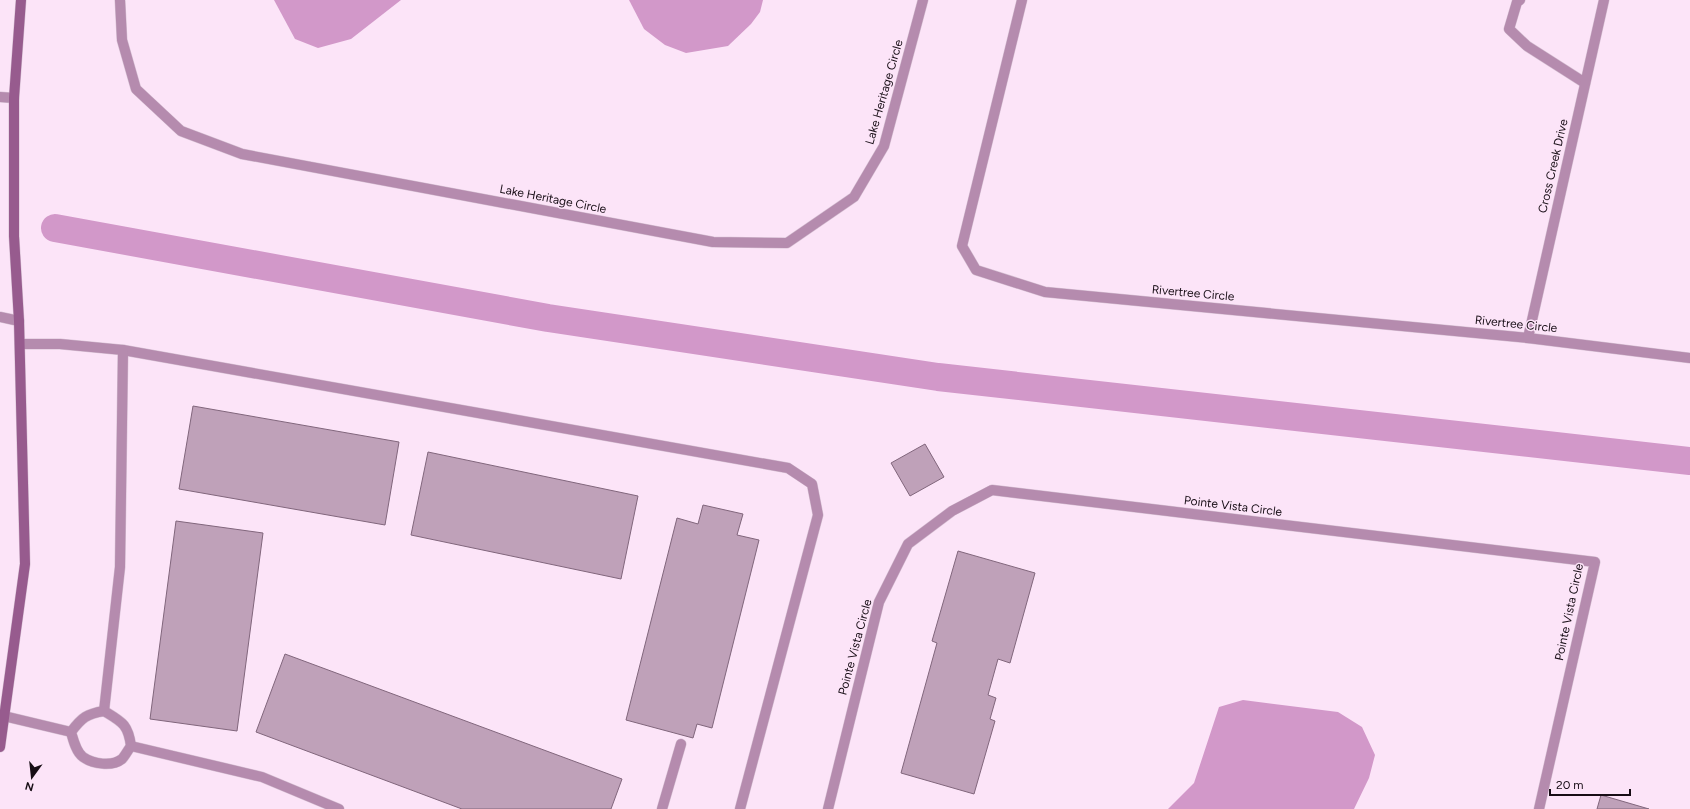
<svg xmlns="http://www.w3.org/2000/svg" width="1690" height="809" font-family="Figtree,sans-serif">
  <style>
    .water { fill: #d298c9 }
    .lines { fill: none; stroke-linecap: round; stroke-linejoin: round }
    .canal { stroke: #d298c9; stroke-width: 28 }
    .building { fill: #bfa1b9; stroke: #81667c }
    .lane-casing { stroke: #d7c2d4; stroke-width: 11 }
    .street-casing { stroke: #d7c2d4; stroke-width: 11 }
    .secondary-casing { stroke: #d7c2d4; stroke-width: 11 }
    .lane { stroke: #b58bae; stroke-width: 10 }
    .street { stroke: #b58bae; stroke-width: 10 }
    .secondary { stroke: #975b8e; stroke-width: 10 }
    .labels { text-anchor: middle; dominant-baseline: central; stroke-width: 3; stroke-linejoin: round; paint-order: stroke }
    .street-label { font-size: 12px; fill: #170d15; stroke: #fce4f8 }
  </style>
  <rect width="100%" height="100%" fill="#fce4f8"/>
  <g class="water">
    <path d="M274,0H401L351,39L318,48L295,39Z"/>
    <path d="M629,0H763L760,12L751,24L728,46L686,53L665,45L644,29Z"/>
    <path d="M1243,700L1338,712L1362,727L1375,755L1369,778L1354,809H1168L1194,783L1219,707Z"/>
  </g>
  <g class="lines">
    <path class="canal" d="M55,228L548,318L938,377L1690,461"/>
  </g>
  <g class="building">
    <path d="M193,406L399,442L385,525L179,489Z"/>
    <path d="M925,444L944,477L910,496L891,463Z"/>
    <path d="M428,452L638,496L621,579L411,535Z"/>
    <path d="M703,505L743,514L737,535L759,540L712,728L697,724L693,738L626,720L677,518L698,524Z"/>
    <path d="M176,521L263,533L237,731L150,719Z"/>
    <path d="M958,551L1035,573L1010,663L998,659L988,695L996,698L990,719L995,721L974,794L901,773L937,643L932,641Z"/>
    <path d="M285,654L622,779L611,809H462L256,732Z"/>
    <path d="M1601,795L1649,809H1597Z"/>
  </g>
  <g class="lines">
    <defs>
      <g id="lane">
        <path d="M1520,0L1517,2L1509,29L1527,46L1585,83"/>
        <path d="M0,97L14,98"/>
        <path d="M0,317L19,321"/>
        <path d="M20,344H60L123,350L788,468L812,484L818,515L740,809"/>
        <path d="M104,711L120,567L123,350"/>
        <path d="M104,711C122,722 128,724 131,746C128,750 125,756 122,759C112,767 93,764 83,757C76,752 73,739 71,732C82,717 87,714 104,711Z"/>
        <path d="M0,715L71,732"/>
        <path d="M131,746L262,777L339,809"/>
        <path d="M662,809L681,744"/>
      </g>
      <g id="street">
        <path d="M120,0L122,40L136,89L181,131L242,154L713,242L787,243L854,197L884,146L923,0"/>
        <path d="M1022,0L962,246L976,270L1045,292L1528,338L1690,358"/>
        <path d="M1528,338L1604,0"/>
        <path d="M828,809L879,602L908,544L952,511L992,490L1595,562L1539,809"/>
      </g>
      <path id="secondary" d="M0,747L25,564L19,321L14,236V98L21,0"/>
    </defs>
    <use href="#lane" class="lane-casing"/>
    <use href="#street" class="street-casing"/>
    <use href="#secondary" class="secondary-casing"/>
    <use href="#lane" class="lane"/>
    <use href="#street" class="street"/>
    <use href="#secondary" class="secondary"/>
  </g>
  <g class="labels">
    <g class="street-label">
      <text transform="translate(884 92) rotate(-74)">Lake Heritage Circle</text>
      <text transform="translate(1553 166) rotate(-77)">Cross Creek Drive</text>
      <text transform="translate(553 199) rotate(11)">Lake Heritage Circle</text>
      <text transform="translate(1193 293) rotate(5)">Rivertree Circle</text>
      <text transform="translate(1516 324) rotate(6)">Rivertree Circle</text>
      <text transform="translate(1233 506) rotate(7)">Pointe Vista Circle</text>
      <text transform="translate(1569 612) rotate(-78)">Pointe Vista Circle</text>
      <text transform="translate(855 647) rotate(-75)">Pointe Vista Circle</text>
    </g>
  </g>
  <g transform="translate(32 777) rotate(195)" stroke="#fce4f8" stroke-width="3" paint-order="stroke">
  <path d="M0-3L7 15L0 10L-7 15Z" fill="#170d15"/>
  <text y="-6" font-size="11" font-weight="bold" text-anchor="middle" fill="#170d15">N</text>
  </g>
  <path d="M1550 789v6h80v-6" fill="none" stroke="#170d15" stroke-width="2"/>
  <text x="1556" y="789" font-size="12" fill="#170d15" stroke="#fce4f8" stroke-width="3" paint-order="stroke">20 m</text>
</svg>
